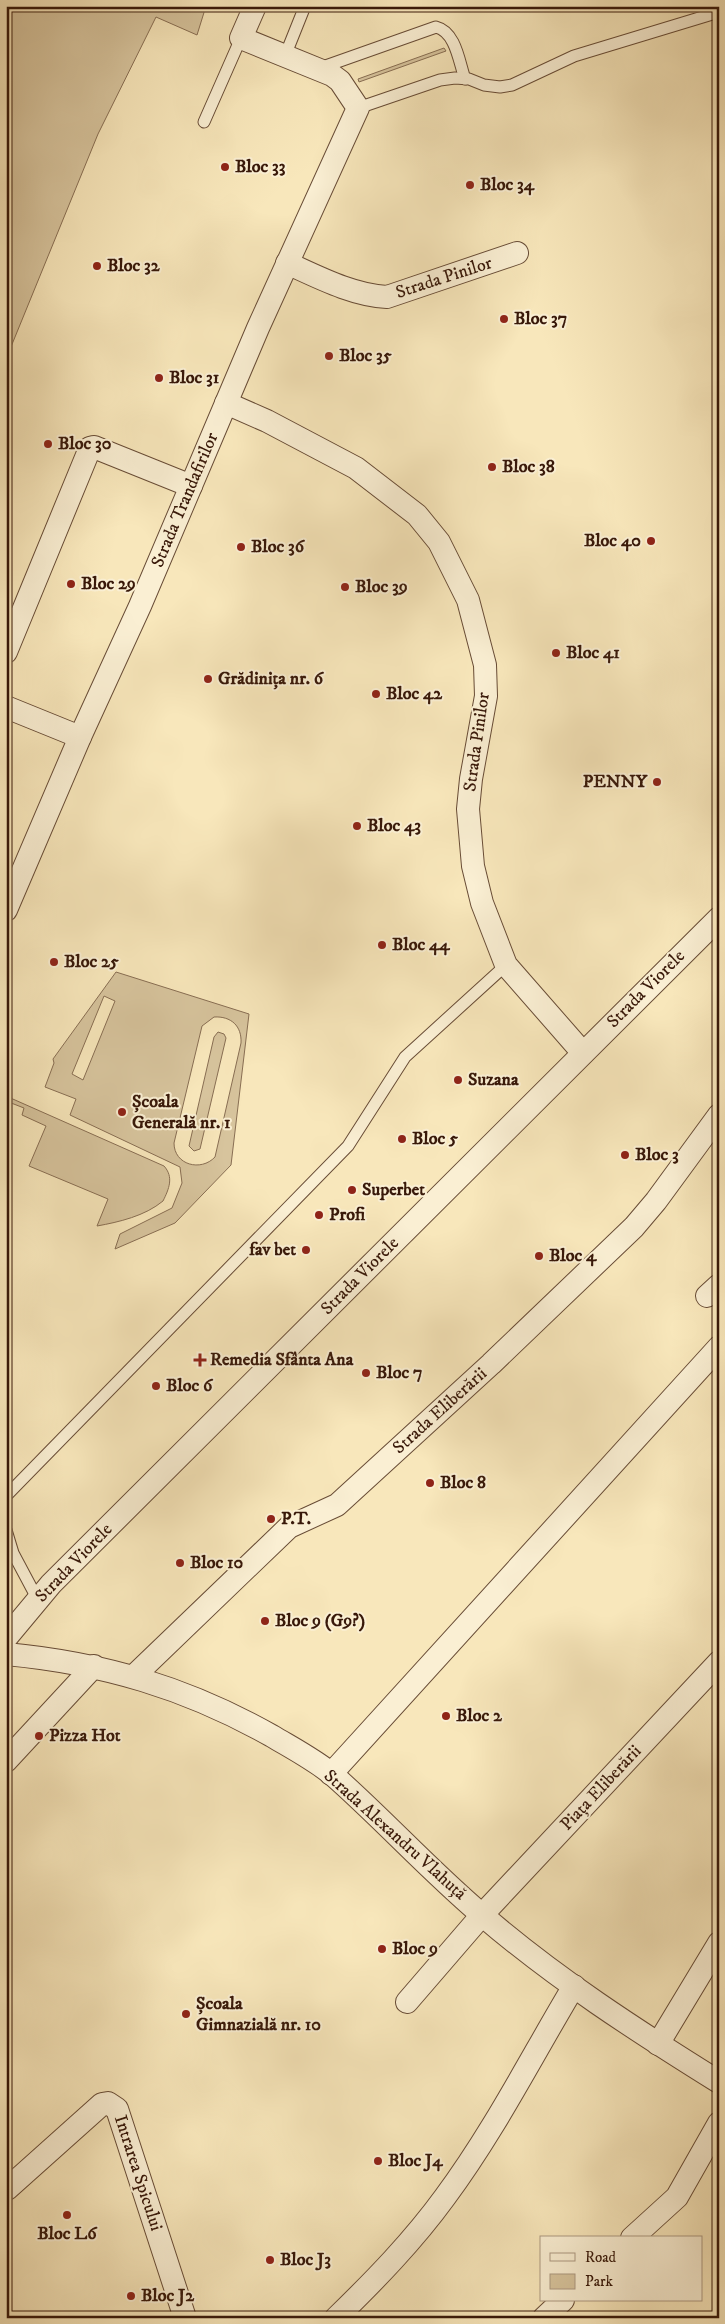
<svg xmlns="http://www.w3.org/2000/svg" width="725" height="2324" font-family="'IM FELL DW Pica',serif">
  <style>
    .green { fill: #d7c49d; stroke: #886e53; fill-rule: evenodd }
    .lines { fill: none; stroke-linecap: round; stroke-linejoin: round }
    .service-casing { stroke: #684c36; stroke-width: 13 }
    .minor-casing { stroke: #684c36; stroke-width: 24 }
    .service { stroke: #faefd3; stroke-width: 11 }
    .minor { stroke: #faefd3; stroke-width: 22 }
    .poi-dot { fill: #8f2418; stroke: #faefd3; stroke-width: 2 }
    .labels { text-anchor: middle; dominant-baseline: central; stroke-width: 4; stroke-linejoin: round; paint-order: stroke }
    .poi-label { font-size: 18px; font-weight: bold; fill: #381809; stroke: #faefd3; text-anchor: start }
    .street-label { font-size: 18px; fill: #381809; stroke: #faefd3 }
  </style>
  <rect width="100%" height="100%" fill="#f8e7bb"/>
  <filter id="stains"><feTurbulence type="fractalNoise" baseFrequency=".004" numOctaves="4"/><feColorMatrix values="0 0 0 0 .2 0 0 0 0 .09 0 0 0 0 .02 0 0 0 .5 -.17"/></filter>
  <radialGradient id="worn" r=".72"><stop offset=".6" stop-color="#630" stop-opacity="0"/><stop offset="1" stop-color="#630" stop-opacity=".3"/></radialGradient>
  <g class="green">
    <path d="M6,6H206L197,35L156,17L98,134L6,359Z"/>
    <path d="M444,48L446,51L359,82L358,79Z"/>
    <path d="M116,972L249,1014L231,1165L175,1223L115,1249L120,1234L172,1208L182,1183L180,1167L70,1115L76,1099L45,1087L54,1063L53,1059ZM104,996L115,1001L83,1080L72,1074ZM214,1017C231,1016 242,1026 241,1043L215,1157C201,1172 174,1165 174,1143L202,1026Z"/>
    <path d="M218,1032L224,1034L226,1038L200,1149L194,1151L189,1146L214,1037Z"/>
    <path d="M6,1096L164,1166C174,1177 169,1189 163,1201C145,1216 119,1222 97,1226L108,1199L29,1166L46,1126L22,1115L24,1108L6,1101Z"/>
  </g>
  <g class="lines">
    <defs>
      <g id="service">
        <path d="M285,56L305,6"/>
        <path d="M320,68L436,27C456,32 459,62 465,79"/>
        <path d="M358,108L440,80L455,78L469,79L484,85L500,87L512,85L574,56L719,12"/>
        <path d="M204,122L241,38"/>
        <path d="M6,1496L348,1146L405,1057L506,965"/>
        <path d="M6,1530L13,1553L38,1600"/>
      </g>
      <g id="minor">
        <path d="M287,263C318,277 352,295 387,297L517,253"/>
        <path d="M226,403L267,421L356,468L417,515L439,542L468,600L485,665L486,696L471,779L468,809L473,866L482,903L506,965L583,1053"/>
        <path d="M6,652L90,448L94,447L191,486"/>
        <path d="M6,707L80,737"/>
        <path d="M6,910L80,737L140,606L258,328L358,108L340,81L332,75L241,38L255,6"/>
        <path d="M707,1296L719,1285"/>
        <path d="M6,1638L51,1584L719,918"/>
        <path d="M6,1654C103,1663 187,1688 272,1736C292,1748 315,1760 333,1775C384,1820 430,1871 482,1915C555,1978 637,2031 719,2082"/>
        <path d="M134,1676L289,1527L337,1505L491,1364L634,1227L656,1201L719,1115"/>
        <path d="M6,1761L94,1666"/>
        <path d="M331,1774L719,1347"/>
        <path d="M407,2002L482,1915L719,1662"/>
        <path d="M658,2044L719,1943"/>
        <path d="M7,2189L102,2104L108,2103L117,2109L185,2318"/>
        <path d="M632,2238L677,2197L719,2123"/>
        <path d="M336,2318C375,2280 413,2241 445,2197C494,2131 532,2056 574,1986"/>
        <path d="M544,2318L563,2300"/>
      </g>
    </defs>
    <use href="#service" class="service-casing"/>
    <use href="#minor" class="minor-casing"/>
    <use href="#service" class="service"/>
    <use href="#minor" class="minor"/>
  </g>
  <g class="poi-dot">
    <circle cx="225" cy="167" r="5"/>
    <circle cx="470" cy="185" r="5"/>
    <circle cx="97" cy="266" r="5"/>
    <circle cx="504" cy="319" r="5"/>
    <circle cx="329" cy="356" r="5"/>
    <circle cx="159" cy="378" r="5"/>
    <circle cx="48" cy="444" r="5"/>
    <circle cx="492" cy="467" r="5"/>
    <circle cx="651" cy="541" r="5"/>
    <circle cx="241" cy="547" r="5"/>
    <circle cx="71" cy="584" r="5"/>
    <circle cx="345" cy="587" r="5"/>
    <circle cx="556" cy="653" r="5"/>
    <circle cx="208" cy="679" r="5"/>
    <circle cx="376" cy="694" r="5"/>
    <circle cx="657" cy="782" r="5"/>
    <circle cx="357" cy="826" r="5"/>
    <circle cx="382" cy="945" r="5"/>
    <circle cx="54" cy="962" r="5"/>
    <circle cx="458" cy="1080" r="5"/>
    <circle cx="122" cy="1112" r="5"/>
    <circle cx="402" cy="1139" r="5"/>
    <circle cx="625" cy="1155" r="5"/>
    <circle cx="352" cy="1190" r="5"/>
    <circle cx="319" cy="1215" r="5"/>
    <circle cx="306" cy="1250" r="5"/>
    <circle cx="539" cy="1256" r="5"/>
    <path d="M197.5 1352.5h5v5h5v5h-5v5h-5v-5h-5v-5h5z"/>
    <circle cx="366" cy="1373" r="5"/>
    <circle cx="156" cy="1386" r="5"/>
    <circle cx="430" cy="1483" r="5"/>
    <circle cx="271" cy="1519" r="5"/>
    <circle cx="180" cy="1563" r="5"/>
    <circle cx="265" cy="1621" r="5"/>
    <circle cx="446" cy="1716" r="5"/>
    <circle cx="39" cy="1736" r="5"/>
    <circle cx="382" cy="1949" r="5"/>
    <circle cx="186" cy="2014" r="5"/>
    <circle cx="378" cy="2161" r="5"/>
    <circle cx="67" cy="2215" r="5"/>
    <circle cx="270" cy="2260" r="5"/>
    <circle cx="131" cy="2296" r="5"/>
  </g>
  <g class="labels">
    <g class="poi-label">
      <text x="235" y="167">Bloc 33</text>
      <text x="480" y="185">Bloc 34</text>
      <text x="107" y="266">Bloc 32</text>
      <text x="514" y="319">Bloc 37</text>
      <text x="339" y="356">Bloc 35</text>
      <text x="169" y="378">Bloc 31</text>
      <text x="58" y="444">Bloc 30</text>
      <text x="502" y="467">Bloc 38</text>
      <text x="641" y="541" text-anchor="end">Bloc 40</text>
      <text x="251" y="547">Bloc 36</text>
      <text x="81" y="584">Bloc 29</text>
      <text x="355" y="587">Bloc 39</text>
      <text x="566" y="653">Bloc 41</text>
      <text x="218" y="679">Grădinița nr. 6</text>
      <text x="386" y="694">Bloc 42</text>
      <text x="647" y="782" text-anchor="end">PENNY</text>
      <text x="367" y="826">Bloc 43</text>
      <text x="392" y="945">Bloc 44</text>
      <text x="64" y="962">Bloc 25</text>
      <text x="468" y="1080">Suzana</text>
      <text x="132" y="1102">Școala<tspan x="132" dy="21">Generală nr. 1</tspan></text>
      <text x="412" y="1139">Bloc 5</text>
      <text x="635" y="1155">Bloc 3</text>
      <text x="362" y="1190">Superbet</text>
      <text x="329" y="1215">Profi</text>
      <text x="296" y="1250" text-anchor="end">fav bet</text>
      <text x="549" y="1256">Bloc 4</text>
      <text x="210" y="1360">Remedia Sfânta Ana</text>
      <text x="376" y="1373">Bloc 7</text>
      <text x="166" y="1386">Bloc 6</text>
      <text x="440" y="1483">Bloc 8</text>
      <text x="281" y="1519">P.T.</text>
      <text x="190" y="1563">Bloc 10</text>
      <text x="275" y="1621">Bloc 9 (G9?)</text>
      <text x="456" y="1716">Bloc 2</text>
      <text x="49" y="1736">Pizza Hot</text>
      <text x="392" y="1949">Bloc 9</text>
      <text x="196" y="2004">Școala<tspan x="196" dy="21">Gimnazială nr. 10</tspan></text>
      <text x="388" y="2161">Bloc J4</text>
      <text x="67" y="2234" text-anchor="middle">Bloc L6</text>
      <text x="280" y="2260">Bloc J3</text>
      <text x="141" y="2296">Bloc J2</text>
    </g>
    <g class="street-label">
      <text transform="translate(444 278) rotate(-18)">Strada Pinilor</text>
      <text transform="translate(185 500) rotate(-67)">Strada Trandafirilor</text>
      <text transform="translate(477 742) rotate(-82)">Strada Pinilor</text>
      <text transform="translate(646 989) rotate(-45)">Strada Viorele</text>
      <text transform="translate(360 1276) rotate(-45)">Strada Viorele</text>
      <text transform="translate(440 1411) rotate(-42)">Strada Eliberării</text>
      <text transform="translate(74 1563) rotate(-46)">Strada Viorele</text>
      <text transform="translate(601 1788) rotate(-47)">Piața Eliberării</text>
      <text transform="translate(395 1835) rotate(42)">Strada Alexandru Vlahuță</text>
      <text transform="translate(138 2173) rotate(72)">Intrarea Spicului</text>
    </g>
  </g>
  <rect width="725" height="2324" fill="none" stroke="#f8e7bb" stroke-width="25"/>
  <rect x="8" y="8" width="710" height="2309" fill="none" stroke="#381809" stroke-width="2.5"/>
  <rect x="12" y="12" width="700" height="2299" fill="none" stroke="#381809"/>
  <rect x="540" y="2236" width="162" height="65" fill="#faefd3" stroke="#ac9982"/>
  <rect x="550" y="2253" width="25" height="8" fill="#faefd3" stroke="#ac9982"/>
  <text x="585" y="2262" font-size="15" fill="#381809">Road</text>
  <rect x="550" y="2274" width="25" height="15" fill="#d7c49d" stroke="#ac9982"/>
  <text x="585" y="2286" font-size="15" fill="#381809">Park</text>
  <rect width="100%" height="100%" filter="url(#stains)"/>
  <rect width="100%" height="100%" fill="url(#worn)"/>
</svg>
